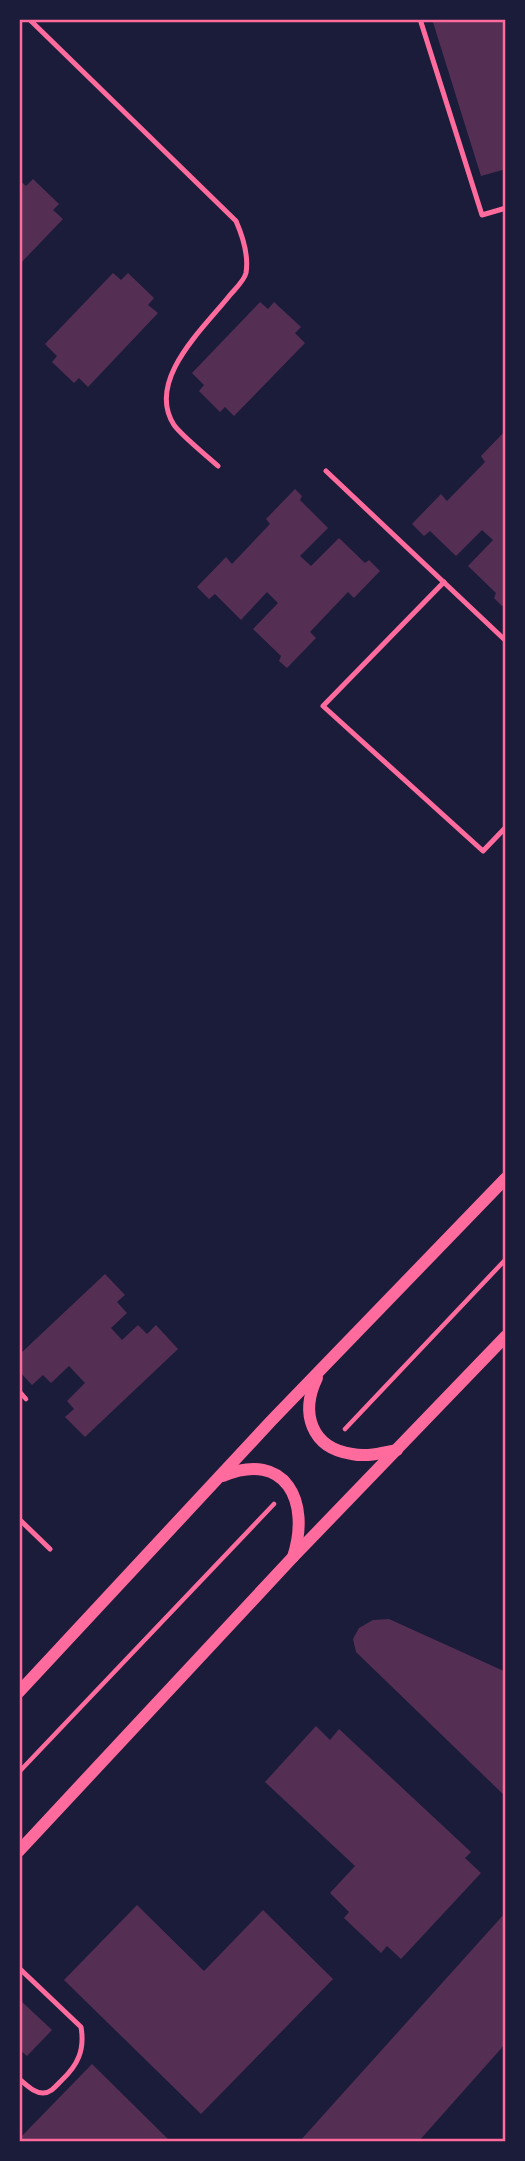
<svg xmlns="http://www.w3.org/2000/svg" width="525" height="2161" font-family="Lato,sans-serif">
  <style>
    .building { fill: #542f53 }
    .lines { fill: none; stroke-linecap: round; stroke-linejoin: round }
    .path { stroke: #ff6b9d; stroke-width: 4.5 }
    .service { stroke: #ff6b9d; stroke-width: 5 }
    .tertiary { stroke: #ff6b9d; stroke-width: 12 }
    .neatline { fill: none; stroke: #ff6b9d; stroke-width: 2.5 }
  </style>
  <rect width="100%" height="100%" fill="#1b1b3a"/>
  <g class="building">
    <path d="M432,19H506V169L481,176Z"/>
    <path d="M33,179L59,204L53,210L63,219L19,265V180L26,186Z"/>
    <path d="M113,273L121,280L128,273L154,298L148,305L158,313L88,387L79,378L74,383L52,362L57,356L45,344Z"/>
    <path d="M260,302L268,309L274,302L301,327L295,333L305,343L234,416L225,407L220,412L199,391L204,385L192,373Z"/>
    <path d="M506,430V602L502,606L494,598L496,593L468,566L493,540L482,530L456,556L430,531L424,536L412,524L441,494L447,501L485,462L481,456Z"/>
    <path d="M295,489L302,496L300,500L328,528L300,556L311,566L339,538L365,563L369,560L380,571L354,598L348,592L310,632L316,638L287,668L279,661L281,656L253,629L278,603L267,592L241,620L215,594L209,599L197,587L226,557L232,564L270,524L266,519Z"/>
    <path d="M105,1274L125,1295L117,1302L127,1313L111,1328L122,1340L138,1325L147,1334L156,1325L178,1349L85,1437L65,1417L74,1409L67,1401L85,1383L69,1366L51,1383L43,1375L32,1385L19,1371V1355Z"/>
    <path d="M389,1619L506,1672V1797L356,1652L353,1639L359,1628L373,1620Z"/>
    <path d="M316,1726L330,1740L339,1729L471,1852L465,1858L481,1873L401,1959L387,1946L381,1953L344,1918L349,1912L330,1893L355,1866L265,1782Z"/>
    <path d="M137,1905L204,1971L263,1910L333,1979L201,2114L64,1980Z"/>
    <path d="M506,1912V2043L418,2142H299Z"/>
    <path d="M19,1999L52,2030L27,2056L19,2049Z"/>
    <path d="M92,2064L171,2142H19V2139Z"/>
  </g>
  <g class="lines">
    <g class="path">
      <path d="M19,1391L26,1399"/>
      <path d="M345,1429L506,1259"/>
      <path d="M19,1772L274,1504"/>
    </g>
    <g class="service">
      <path d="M29,19L236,221C243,237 249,255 246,273C244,281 235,289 230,295C205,327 145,380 174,425C183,437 206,455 218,466"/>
      <path d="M420,19L482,215L506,208"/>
      <path d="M326,471L506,641"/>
      <path d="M444,582L323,706L483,851L506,827"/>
      <path d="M19,1519L50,1549"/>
      <path d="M19,1968L81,2027C85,2050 78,2065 61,2081C56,2086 51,2093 43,2093C33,2093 26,2084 19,2079"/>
    </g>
    <g class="tertiary">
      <path d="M317,1378C300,1413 311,1448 352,1454C367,1457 383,1453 397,1450"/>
      <path d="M223,1476C286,1450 311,1502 293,1557"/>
      <path d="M19,1692L272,1420L506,1178"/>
      <path d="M19,1851L293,1557L506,1336"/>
    </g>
  </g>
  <rect width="525" height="2161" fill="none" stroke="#1b1b3a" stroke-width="42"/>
  <rect x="21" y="21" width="483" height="2119" class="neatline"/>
</svg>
